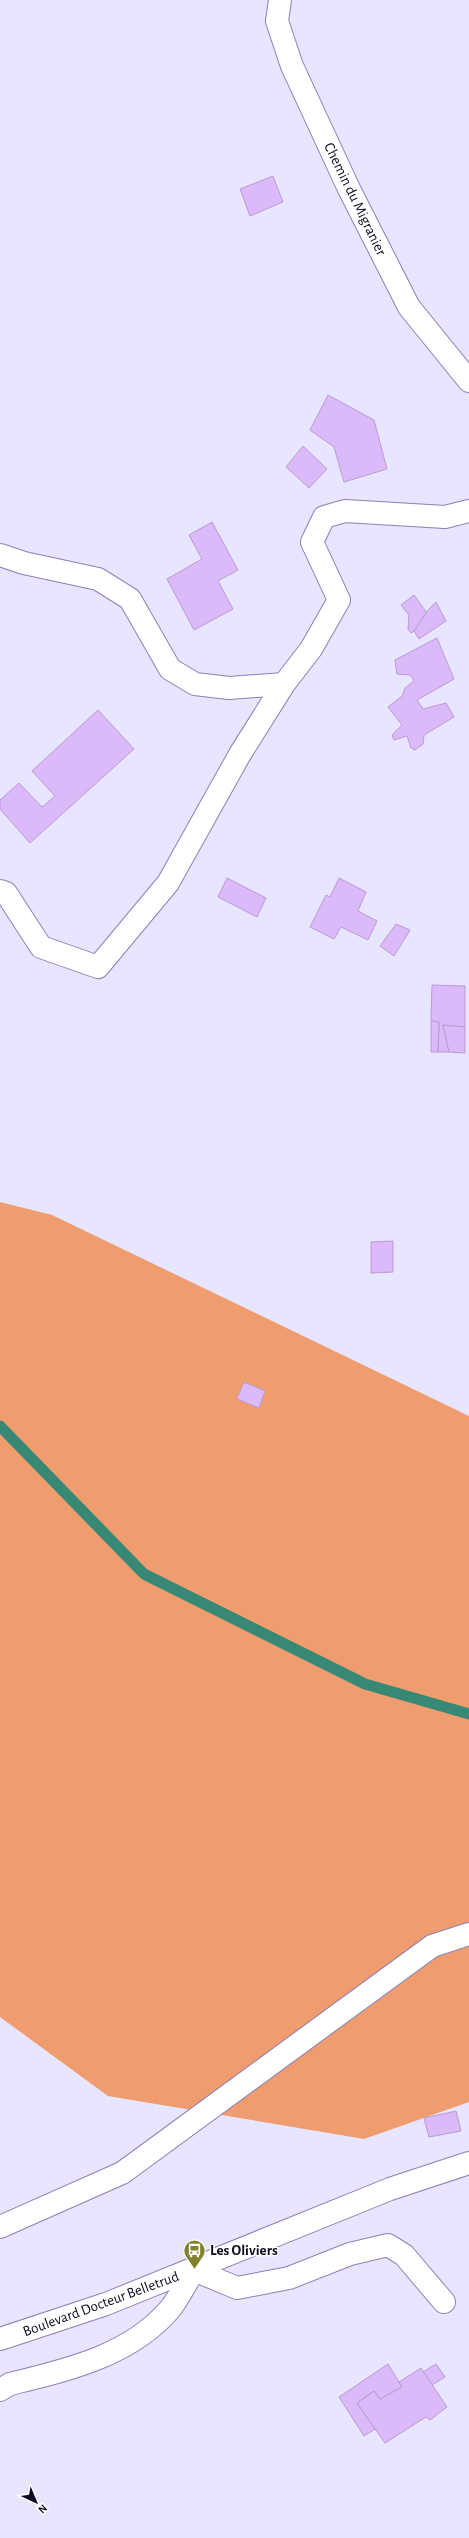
<svg xmlns="http://www.w3.org/2000/svg" width="469" height="2538" font-family="'Alegreya Sans',sans-serif">
  <style>
    .forest { fill: #ef9d6e }
    .lines { fill: none; stroke-linecap: round; stroke-linejoin: round }
    .stream { stroke: #388876; stroke-width: 11 }
    .building { fill: #dcb9f8; stroke: #ba9ad3 }
    .minor-casing { stroke: #8981bb; stroke-width: 24 }
    .major-casing { stroke: #8981bb; stroke-width: 24 }
    .minor { stroke: #fff; stroke-width: 22 }
    .major { stroke: #fff; stroke-width: 22 }
    .labels { text-anchor: middle; dominant-baseline: central; stroke-width: 3; stroke-linejoin: round; paint-order: stroke }
    .street-label { font-size: 15px; fill: #0e0a20; stroke: #fff }
    .poi-label { font-size: 15px; font-weight: bold; fill: #0e0a20; stroke: #fff; text-anchor: start }
  </style>
  <rect width="100%" height="100%" fill="#e7e5ff"/>
  <path class="forest" d="M0,1202L52,1215L469,1416V2102L364,2139L108,2096L0,2017Z"/>
  <g class="lines">
    <path class="stream" d="M0,1426L144,1574L365,1684L469,1714"/>
  </g>
  <g class="building">
    <path d="M273,176L283,202L250,216L240,189Z"/>
    <path d="M328,395L374,420L387,469L344,482L334,447L310,430Z"/>
    <path d="M303,446L327,469L309,488L286,467Z"/>
    <path d="M212,522L238,570L218,581L233,609L194,630L167,579L202,559L189,535Z"/>
    <path d="M414,595L427,613L422,626L411,633L408,629L409,615L401,605Z"/>
    <path d="M436,602L446,621L419,639L414,631L428,610Z"/>
    <path d="M437,638L454,679L417,700L423,709L446,703L454,717L424,735L423,744L415,750L411,748L407,736L394,740L392,735L402,725L388,707L402,696L405,688L414,681L411,675L397,674L395,660Z"/>
    <path d="M98,710L134,749L30,843L0,809V800L19,783L42,807L55,796L32,771Z"/>
    <path d="M227,878L266,898L257,917L218,897Z"/>
    <path d="M339,878L366,892L358,911L377,921L368,940L341,927L334,939L310,927L326,895L330,897Z"/>
    <path d="M396,924L410,930L394,956L380,946Z"/>
    <path d="M432,985L465,986V1027L443,1025L449,1052H438L439,1022L431,1021Z"/>
    <path d="M431,1021L439,1022L438,1052H431Z"/>
    <path d="M443,1025L465,1027V1053L449,1052Z"/>
    <path d="M393,1241V1272L371,1273V1242Z"/>
    <path d="M244,1382L265,1391L259,1408L237,1399Z"/>
    <path d="M456,2111L461,2131L429,2137L424,2118Z"/>
    <path d="M388,2364L402,2387L380,2399L374,2391L357,2403L375,2429L364,2436L339,2397Z"/>
    <path d="M436,2364L445,2377L432,2385L423,2372Z"/>
    <path d="M421,2368L447,2407L430,2420L426,2417L385,2443L357,2403L374,2391L380,2399L402,2387L399,2382Z"/>
  </g>
  <g class="lines">
    <defs>
      <g id="minor">
        <path d="M280,0L277,21L292,66L349,189L409,307L469,381"/>
        <path d="M0,555L24,563L98,579L130,599L170,669L195,684L229,688L284,684"/>
        <path d="M0,891L6,893L41,947L98,967L168,883L240,754L284,684L311,649L339,600L312,542L324,517L345,511L445,517L469,511"/>
        <path d="M0,2227L122,2173L432,1946L469,1934"/>
        <path d="M0,2390L10,2384C67,2370 130,2356 170,2309C179,2298 186,2283 194,2270L237,2288L289,2278L350,2254L388,2245L404,2255L444,2302"/>
      </g>
      <path id="major" d="M0,2339L106,2304L390,2189L469,2163"/>
    </defs>
    <use href="#minor" class="minor-casing"/>
    <use href="#major" class="major-casing"/>
    <use href="#minor" class="minor"/>
    <use href="#major" class="major"/>
  </g>
  <defs>
    <symbol id="bus-pin" viewBox="-11 -11 22 30"><path d="M0 17L-7.5 6A9.5 9.5 0 1 1 7.5 6Z" fill="#81822b" stroke="#fff"/><path d="M-5-6H5V4H4V6H2V4H-2V6H-4V4H-5ZM-3.5-4V0h7V-4ZM-3.5 1.2v1.5H-2V1.2ZM2 1.2v1.5H3.5V1.2Z" fill="#fff"/></symbol>
  </defs>
  <g fill-rule="evenodd">
    <use href="#bus-pin" x="182" y="2238" width="25" height="34"/>
  </g>
  <g class="labels">
    <g class="street-label">
      <text transform="translate(355 199) rotate(64)">Chemin du Migranier</text>
      <text transform="translate(101 2304) rotate(-20)">Boulevard Docteur Belletrud</text>
    </g>
    <g class="poi-label">
      <text x="210" y="2250">Les Oliviers</text>
    </g>
  </g>
  <g transform="translate(36 2502) rotate(136)" stroke="#ffffff" stroke-width="3" paint-order="stroke">
  <path d="M0-3L7 15L0 10L-7 15Z" fill="#0e0a20"/>
  <text y="-6" font-size="11" font-weight="bold" text-anchor="middle" fill="#0e0a20">N</text>
  </g>
</svg>
